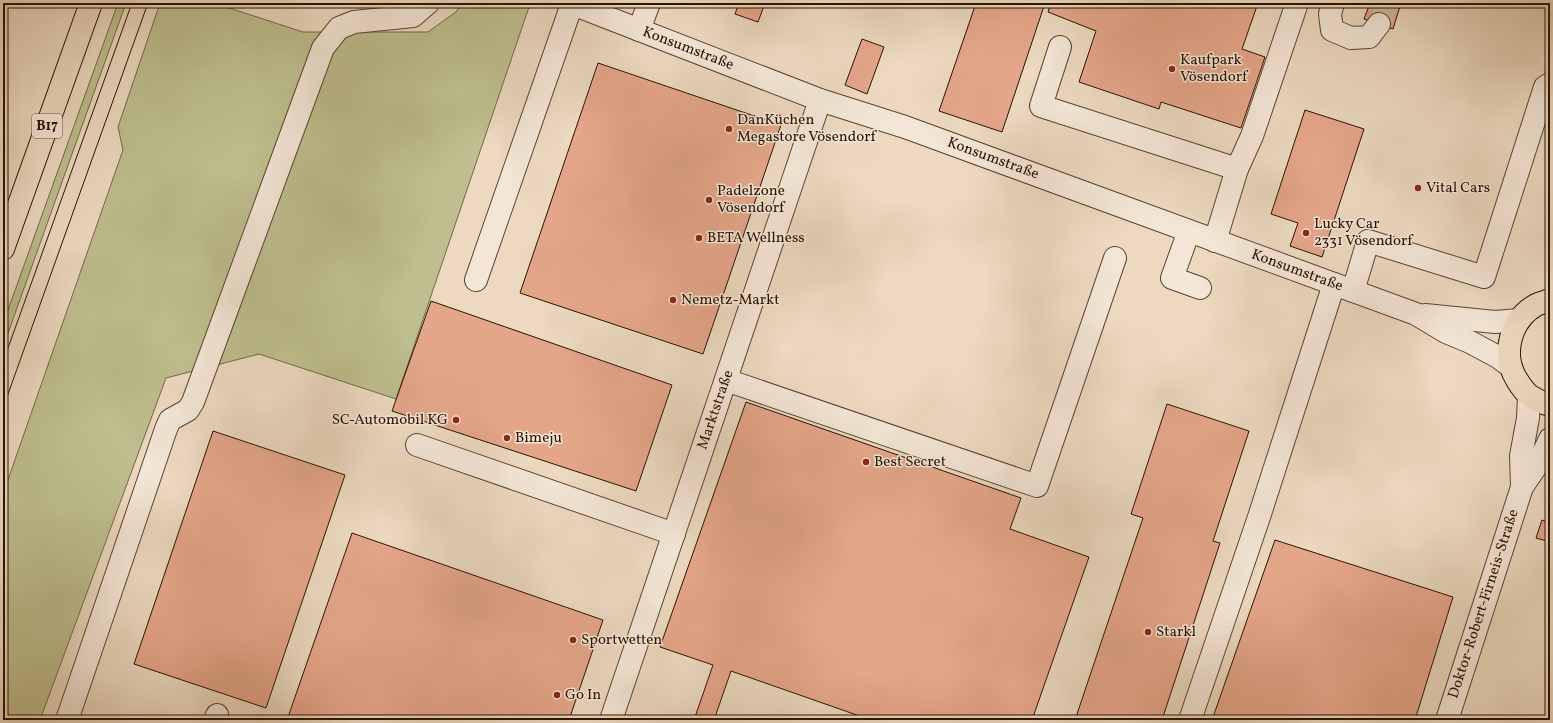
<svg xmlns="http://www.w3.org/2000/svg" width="1553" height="723" font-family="Vollkorn,serif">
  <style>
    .green { fill: #bebe8e; stroke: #746847 }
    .building { fill: #e4a689; stroke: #2b1200 }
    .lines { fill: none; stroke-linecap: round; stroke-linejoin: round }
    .minor-tunnel { stroke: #cfbba3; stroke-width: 22; stroke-dasharray: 22 11; stroke-linecap: butt }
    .minor-casing { stroke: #5b4430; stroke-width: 24 }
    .major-casing { stroke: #2b1200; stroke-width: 24 }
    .minor { stroke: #f3e6d6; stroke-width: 22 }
    .major { stroke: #ecd9c0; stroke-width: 22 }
    .tram { stroke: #2b1200; stroke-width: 1 }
    .poi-dot { fill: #8f2418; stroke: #f3e6d6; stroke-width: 1.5 }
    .labels { text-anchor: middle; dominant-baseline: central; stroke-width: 3; stroke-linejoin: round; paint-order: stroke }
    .shield { fill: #f3e6d6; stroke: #675240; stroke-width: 1 }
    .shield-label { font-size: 14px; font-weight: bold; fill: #2b1200 }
    .street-label { font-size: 15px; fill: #2b1200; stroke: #f3e6d6 }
    .poi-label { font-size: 15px; fill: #2b1200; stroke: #f3e6d6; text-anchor: start }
  </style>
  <rect width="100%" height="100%" fill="#ecd9c0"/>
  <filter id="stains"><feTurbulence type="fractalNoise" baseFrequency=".005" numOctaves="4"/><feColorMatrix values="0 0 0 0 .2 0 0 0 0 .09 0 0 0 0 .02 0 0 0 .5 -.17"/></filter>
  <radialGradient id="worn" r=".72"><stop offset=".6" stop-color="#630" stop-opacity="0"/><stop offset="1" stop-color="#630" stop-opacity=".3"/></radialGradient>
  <g class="green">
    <path d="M118,3H126L3,347V324Z"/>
    <path d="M160,3H214L303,32H428L457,11L461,3L530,4L396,399L259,354L166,378L40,720H3V494L123,150L118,127Z"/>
  </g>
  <g class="building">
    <path d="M739,3H765L758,22L735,14Z"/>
    <path d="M976,3H1045L1002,132L939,111Z"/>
    <path d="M1051,3H1258L1242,49L1265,57L1241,128L1161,102L1159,109L1079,82L1096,31L1048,12Z"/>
    <path d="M1370,3H1401L1393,29L1364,19Z"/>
    <path d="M862,39L884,47L867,94L845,85Z"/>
    <path d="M598,63L781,125L703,354L520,293Z"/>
    <path d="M1305,110L1364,129L1322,257L1290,246L1298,223L1271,214Z"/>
    <path d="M431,301L672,385L636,491L392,411Z"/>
    <path d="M746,402L1021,498L1010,529L1089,557L1032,720H871L731,671L714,720H694L713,665L660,647Z"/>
    <path d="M1167,404L1249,431L1213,541L1220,543L1162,720H1075L1143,518L1131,514Z"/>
    <path d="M213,431L345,475L266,708L134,664Z"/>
    <path d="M1542,520L1550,523V542L1536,538Z"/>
    <path d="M352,533L603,620L569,720H287Z"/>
    <path d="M1275,540L1453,597L1415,720H1212Z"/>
  </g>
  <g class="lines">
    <path class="minor-tunnel" d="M1379,24L1387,3"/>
    <defs>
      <g id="minor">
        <path d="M570,3L820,100L905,127L1416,314L1446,332L1470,342L1498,357L1510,366"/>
        <path d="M1333,3L1330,14L1332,30L1351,38L1369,37L1379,24"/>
        <path d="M639,30L649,3"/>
        <path d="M1060,47L1041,106L1237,169"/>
        <path d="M1189,231L1172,278L1200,288"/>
        <path d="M1215,241L1237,169L1252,136L1297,3"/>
        <path d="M476,280L572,4"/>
        <path d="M1353,291L1368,241L1484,277L1545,87L1550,84"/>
        <path d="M1425,315L1495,322L1519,320"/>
        <path d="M726,380L1037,486L1115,258"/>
        <path d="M417,445L674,534"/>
        <path d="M1522,487L1521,456L1528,418L1529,396"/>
        <path d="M67,720L166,429L170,420L188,410L193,402L323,48L339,28L354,22L413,16L428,3"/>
        <path d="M215,720L217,715"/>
        <path d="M611,720L820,100"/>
        <path d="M1190,720L1259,517L1334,284"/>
        <path d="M1447,720L1522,487L1539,462L1550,439"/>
      </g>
      <g id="major">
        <path d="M3,249L91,3"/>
        <path d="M1550,300C1545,302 1540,303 1536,305C1510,320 1501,355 1517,380C1520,385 1525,392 1530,396C1536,400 1543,403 1550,405"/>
      </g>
    </defs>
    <use href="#minor" class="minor-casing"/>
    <use href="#major" class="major-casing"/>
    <use href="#minor" class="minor"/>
    <use href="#major" class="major"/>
    <g class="tram">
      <path d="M3,362L132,3"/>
      <path d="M3,408L148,3"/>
    </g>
  </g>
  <g class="poi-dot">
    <circle cx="1172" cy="69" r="4"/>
    <circle cx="729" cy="129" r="4"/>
    <circle cx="1418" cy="188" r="4"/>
    <circle cx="709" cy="200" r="4"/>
    <circle cx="1306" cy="233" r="4"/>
    <circle cx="699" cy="238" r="4"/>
    <circle cx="673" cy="300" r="4"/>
    <circle cx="456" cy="420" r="4"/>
    <circle cx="507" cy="438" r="4"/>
    <circle cx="866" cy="462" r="4"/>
    <circle cx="1148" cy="632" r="4"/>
    <circle cx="573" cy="640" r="4"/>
    <circle cx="557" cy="695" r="4"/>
  </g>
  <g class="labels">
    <rect class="shield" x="32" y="114" width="30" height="24" rx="3"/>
    <g class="shield-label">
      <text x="47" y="126">B17</text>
    </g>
    <g class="street-label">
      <text transform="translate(688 49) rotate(21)">Konsumstraße</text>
      <text transform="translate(993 159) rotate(20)">Konsumstraße</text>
      <text transform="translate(1297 271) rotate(20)">Konsumstraße</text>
      <text transform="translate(716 410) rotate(-71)">Marktstraße</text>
      <text transform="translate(1484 604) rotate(-72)">Doktor-Robert-Firneis-Straße</text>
    </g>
    <g class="poi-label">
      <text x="1180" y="60">Kaufpark<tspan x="1180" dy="17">Vösendorf</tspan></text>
      <text x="737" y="120">DanKüchen<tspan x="737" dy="17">Megastore Vösendorf</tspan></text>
      <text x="1426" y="188">Vital Cars</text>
      <text x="717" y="191">Padelzone<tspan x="717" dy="17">Vösendorf</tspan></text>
      <text x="1314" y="224">Lucky Car<tspan x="1314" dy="17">2331 Vösendorf</tspan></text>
      <text x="707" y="238">BETA Wellness</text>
      <text x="681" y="300">Nemetz-Markt</text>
      <text x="448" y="420" text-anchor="end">SC-Automobil KG</text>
      <text x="515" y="438">Bimeju</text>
      <text x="874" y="462">Best Secret</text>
      <text x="1156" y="632">Starkl</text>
      <text x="581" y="640">Sportwetten</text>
      <text x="565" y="695">Go In</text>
    </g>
  </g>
  <rect width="1553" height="723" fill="none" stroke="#ecd9c0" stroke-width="16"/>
  <rect x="4" y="4" width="1545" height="715" fill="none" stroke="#2b1200" stroke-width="2"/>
  <rect x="8" y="8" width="1537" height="707" fill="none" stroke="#2b1200"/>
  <rect width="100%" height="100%" filter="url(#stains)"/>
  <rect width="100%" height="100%" fill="url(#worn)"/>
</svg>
